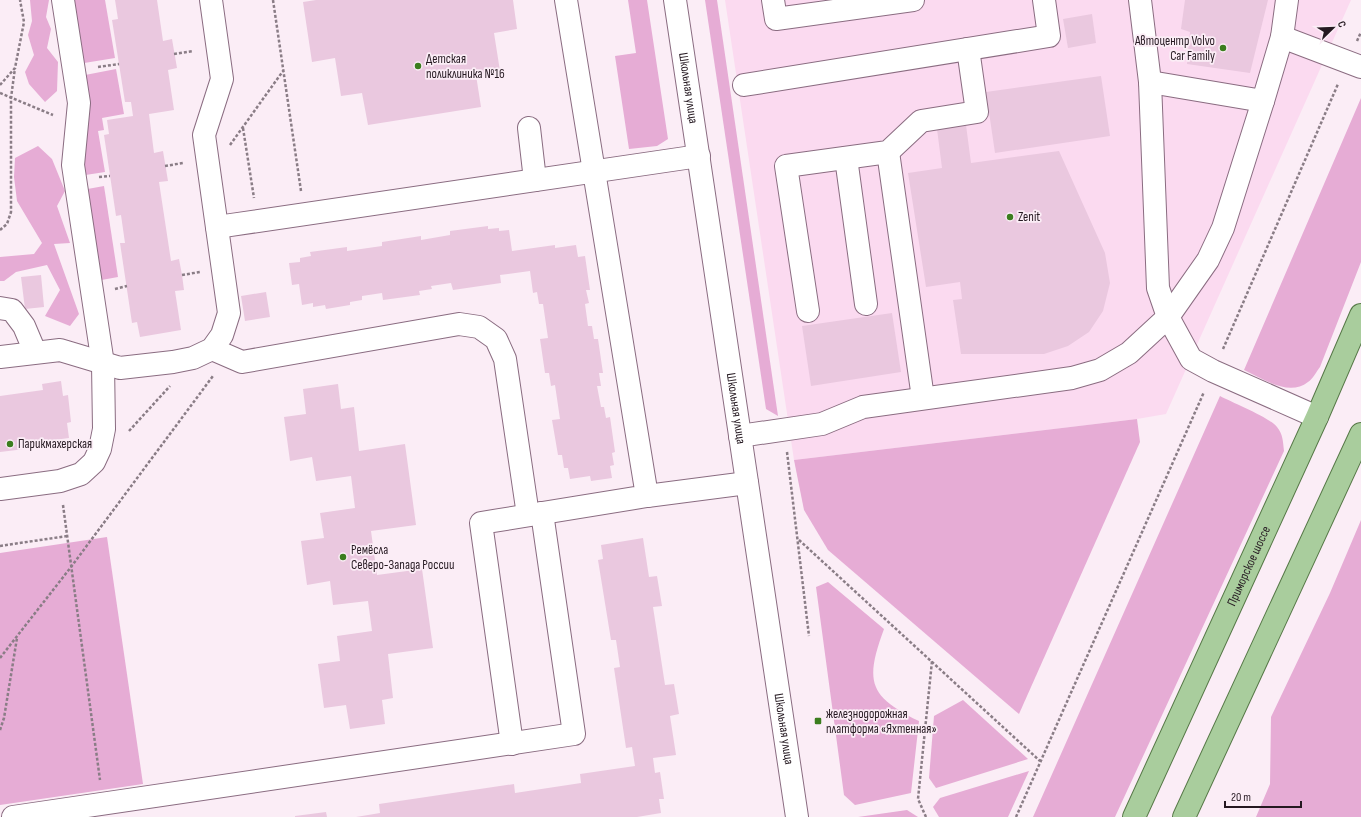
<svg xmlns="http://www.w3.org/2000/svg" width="1361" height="817" font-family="'Sofia Sans Condensed',sans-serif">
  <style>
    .built { fill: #fbdaf0 }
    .green { fill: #e6acd5 }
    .building { fill: #eac8df }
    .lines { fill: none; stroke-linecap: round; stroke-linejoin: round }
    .minor-casing { stroke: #8a6c81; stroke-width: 24 }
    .major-casing { stroke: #567847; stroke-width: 24 }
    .path { stroke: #8a7d86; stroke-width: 2.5; stroke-dasharray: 3 2; stroke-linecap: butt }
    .minor { stroke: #fff; stroke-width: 22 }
    .major { stroke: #a9cd9d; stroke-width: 22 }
    .poi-dot { fill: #3b7d1e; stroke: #fbedf6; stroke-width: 1.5 }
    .labels { text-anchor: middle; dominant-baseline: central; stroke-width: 3.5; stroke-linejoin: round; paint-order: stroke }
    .poi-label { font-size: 13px; fill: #251921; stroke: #fbedf6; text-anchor: start }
    .street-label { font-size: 13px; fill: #251921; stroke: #fbedf6 }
  </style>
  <rect width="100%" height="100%" fill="#fbedf6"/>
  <path class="built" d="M725,0H1351L1166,414L1137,419L794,460Z"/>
  <g class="green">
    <path d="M30,0H49L46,17L51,29L47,48L58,62L57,91L45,102L29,84L25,72L34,55L28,35L32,21Z"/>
    <path d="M68,0H105L115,58L78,64Z"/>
    <path d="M628,0H647L668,139L657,146L629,149L615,56L636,53Z"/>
    <path d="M705,0H717L778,416L766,409Z"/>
    <path d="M116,69L124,114L102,118L104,130L98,131L105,172L79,176L80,76Z"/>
    <path d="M1361,98V262L1320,367C1316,372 1313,379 1308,382C1289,397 1263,379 1244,370Z"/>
    <path d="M38,146L52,159L65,191L57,206L70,243L54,244L79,314L70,326L45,316L60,290L47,265L16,272L4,281H0V257L34,254L42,243L17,201L14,177L15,158Z"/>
    <path d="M104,186L118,277L96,281L82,190Z"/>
    <path d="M1220,396C1233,403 1269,417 1277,427C1283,434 1283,442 1284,451L1115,817H1033Z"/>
    <path d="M1137,419L1140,442L1019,714L828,550L804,510L794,460Z"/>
    <path d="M1361,520V817H1256L1270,784L1271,717L1330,593Z"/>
    <path d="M107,537L143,784L0,805V553Z"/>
    <path d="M828,582L884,629C865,681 868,696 919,721L911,793L855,805L844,795L816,587Z"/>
    <path d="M963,700L1028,759L936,788L929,778L934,716Z"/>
    <path d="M1029,771L1008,817H939L933,807L940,798Z"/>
    <path d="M907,810L918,817H858Z"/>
  </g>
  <g class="building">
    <path d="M115,0H157L163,41L172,39L177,68L168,70L174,110L149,114L154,153L163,151L168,181L159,182L171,261L179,259L182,275L184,290L175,291L181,330L140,337L137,322L132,323L120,243H125L121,215L116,216L104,135L109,134L107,120L133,116L131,102H125L112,20L118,19Z"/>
    <path d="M316,0H513L517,29L494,33L500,71L476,75L481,107L368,125L362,93L341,96L335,58L312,62L303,2Z"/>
    <path d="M1185,0H1268L1250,73L1187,64L1190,32L1181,29Z"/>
    <path d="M1092,14L1096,43L1068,48L1063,19Z"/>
    <path d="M1101,76L1110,136L995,153L986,92Z"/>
    <path d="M966,125L971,163L1059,151L1105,253L1110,283L1103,311L1089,332L1068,346L1044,354H961L953,300L962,299L960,282L926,287L908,173L942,168L937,129Z"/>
    <path d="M488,226V229L499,228V231L509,230L512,251L555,245V248L576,245L578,257L585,256L590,290H586L589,303L585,304L588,326H592L594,339H598L603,373H599L601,386H597L601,407H604L606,418L610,417L615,452L612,453L614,465L610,466L612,478L591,481L590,476L570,479L568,468H564L562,455H558L552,420L560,419L555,385L551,386L549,373H545L540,339L548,338L543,304H539L537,292L533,293L530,271L500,275L501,283L453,290L451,283L431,286L432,289L419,291L420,295L383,300L382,293L362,296V300L350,302V305L326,309L325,305L313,307V303L302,305L299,284L292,285L289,263L300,262V258L311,256L310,252L347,247V251L382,246V242L421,236V240L450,235V231Z"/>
    <path d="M41,275L44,307L25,309L21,277Z"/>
    <path d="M266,292L270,317L245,321L241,296Z"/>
    <path d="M892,313L901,372L811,386L802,326Z"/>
    <path d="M61,381L63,396L68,395L71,422L67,423L69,438L24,444L25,449L0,452V396L43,390L42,384Z"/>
    <path d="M338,384L341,409L354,407L359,451L405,444L416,525L371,531L377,575L422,569L433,648L388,654L393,698L382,700L385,724L350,729L346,705L324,708L318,664L340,661L337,636L372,631L368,601L333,605L330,581L307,585L301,541L324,538L320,513L355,508L351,476L316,481L312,457L290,461L284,417L306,414L303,389Z"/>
    <path d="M643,538L649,577L657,576L662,606L653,607L665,685L674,684L679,714L670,716L676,755L653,758L655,773L660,772L664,799H659L661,813L637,817H356L380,813L379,804L514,784L515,793L581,783L580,774L635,766L632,747L626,748L614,668L620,667L616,640H611L598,560L603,559L601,545Z"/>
    <path d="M326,812L327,817H295V816Z"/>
  </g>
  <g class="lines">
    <defs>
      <g id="minor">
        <path id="s1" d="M675,0L797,817"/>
        <path d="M773,0L776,19L913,0"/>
        <path d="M1140,0L1150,82L1158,288L1168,317L1191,359L1213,371L1317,417"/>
        <path d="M1282,37L1361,67"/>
        <path d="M1150,82L1263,101L1282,37L1287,0"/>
        <path d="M744,85L1049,36L1044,0"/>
        <path d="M529,128L535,180"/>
        <path d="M888,152L923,398"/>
        <path d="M846,158L866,304"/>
        <path d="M217,227L699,156"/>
        <path d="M0,308L12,310L24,326L35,352"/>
        <path d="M808,311L786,166L888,152L921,121L977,112L968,49"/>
        <path d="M212,349L242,362L459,324L479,327L496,339L505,359L528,515"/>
        <path d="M0,357L60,350L120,368L173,362L193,358L212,349L222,335L229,313L204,135L222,79L211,0"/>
        <path d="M740,436L822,424L863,407L1072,378L1100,370L1129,353L1168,317L1208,260L1223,228L1263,101"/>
        <path d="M0,489L60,481L81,474L94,462L100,449L104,429L103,364L73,165L79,103L63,0"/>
        <path d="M647,496L747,483"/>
        <path d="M512,744L481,523L647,496L566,0"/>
        <path d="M13,817L574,734L542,513"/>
      </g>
      <g id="major">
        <path id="s2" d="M1134,817L1317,417L1361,315"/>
        <path d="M1184,817L1361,434"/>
      </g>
    </defs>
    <use href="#minor" class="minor-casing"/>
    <use href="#major" class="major-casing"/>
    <g class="path">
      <path d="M273,0L301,191"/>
      <path d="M1357,41L1361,32"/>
      <path d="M174,54L193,51"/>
      <path d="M98,67L119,64"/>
      <path d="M0,85L15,68L24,22L20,0"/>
      <path d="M0,93L53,115"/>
      <path d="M243,128L254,198"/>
      <path d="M230,145L283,71"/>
      <path d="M165,166L183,163"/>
      <path d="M99,177L110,176"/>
      <path d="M0,230L7,224L11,212V98L15,68"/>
      <path d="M182,275L200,272"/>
      <path d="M115,289L127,286"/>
      <path d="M1223,349L1338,84"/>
      <path d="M129,431L170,386"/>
      <path d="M787,452L809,636"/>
      <path d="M63,505L100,780"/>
      <path d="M799,540L1040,761"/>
      <path d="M0,546L67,536"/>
      <path d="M0,658L71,567L213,376"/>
      <path d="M0,730L4,718L17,638"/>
      <path d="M926,817L918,799L932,661"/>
      <path d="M1016,817L1204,392"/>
    </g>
    <use href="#minor" class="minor"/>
    <use href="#major" class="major"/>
  </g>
  <g class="poi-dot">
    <circle cx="1223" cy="48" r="4"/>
    <circle cx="418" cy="66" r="4"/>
    <circle cx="1010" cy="217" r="4"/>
    <circle cx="10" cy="444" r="4"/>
    <circle cx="343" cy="557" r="4"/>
    <rect x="814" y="717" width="8" height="8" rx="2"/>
  </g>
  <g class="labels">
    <g class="poi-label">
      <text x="1215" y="41" text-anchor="end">Автоцентр Volvo<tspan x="1215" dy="15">Car Family</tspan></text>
      <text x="426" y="59">Детская<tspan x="426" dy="15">поликлиника №16</tspan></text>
      <text x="1018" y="217">Zenit</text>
      <text x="18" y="444">Парикмахерская</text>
      <text x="351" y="550">Ремёсла<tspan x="351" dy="15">Северо-Запада России</tspan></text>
      <text x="826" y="714">железнодорожная<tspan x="826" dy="15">платформа «Яхтенная»</tspan></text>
    </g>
    <g class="street-label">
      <text stroke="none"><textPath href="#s1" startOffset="89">Школьная улица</textPath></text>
      <text stroke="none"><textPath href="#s1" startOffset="413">Школьная улица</textPath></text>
      <text stroke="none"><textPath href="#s2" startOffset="276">Приморское шоссе</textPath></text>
      <text stroke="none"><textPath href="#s1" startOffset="737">Школьная улица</textPath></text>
    </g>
  </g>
  <g transform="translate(1333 28) rotate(67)" stroke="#fbedf6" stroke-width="3" paint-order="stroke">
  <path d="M0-3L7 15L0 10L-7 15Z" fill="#251921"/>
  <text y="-6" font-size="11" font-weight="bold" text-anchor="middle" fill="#251921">С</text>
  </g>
  <path d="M1225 801v6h76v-6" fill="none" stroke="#251921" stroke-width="2"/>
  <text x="1231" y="801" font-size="12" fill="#251921" stroke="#fbedf6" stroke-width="3" paint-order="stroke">20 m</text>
</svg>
